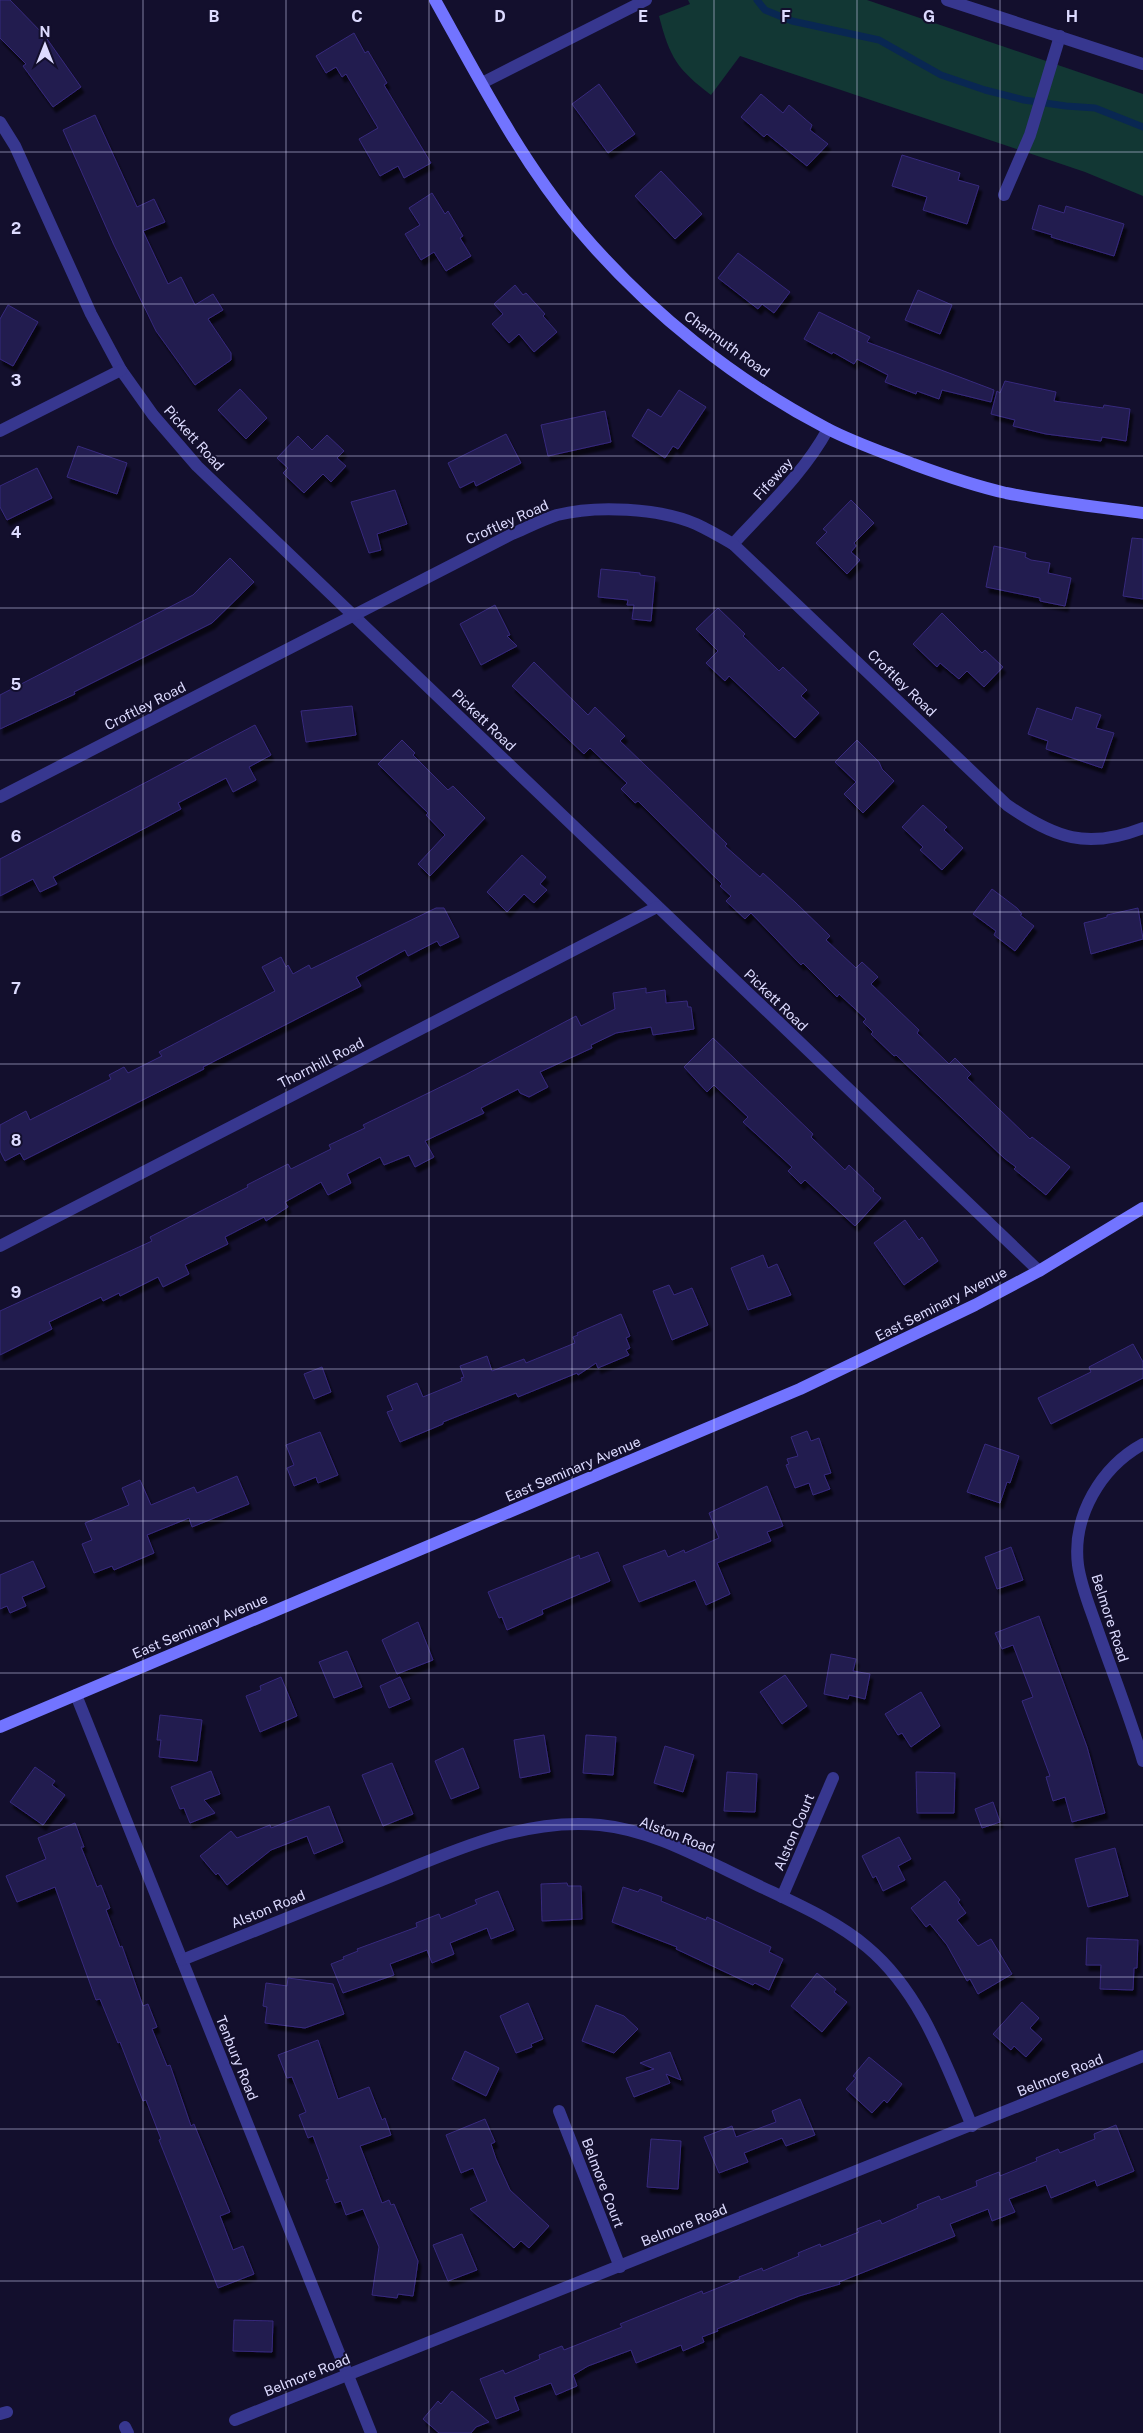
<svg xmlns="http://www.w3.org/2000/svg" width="1143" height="2433" font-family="'Public Sans',sans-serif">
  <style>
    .green { fill: #123734 }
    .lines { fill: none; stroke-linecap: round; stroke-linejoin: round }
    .stream { stroke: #092752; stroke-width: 7 }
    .building { fill: #221a4f; stroke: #372a7d; filter: url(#shadow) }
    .lane { stroke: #37378f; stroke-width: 12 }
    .street { stroke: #37378f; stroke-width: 12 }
    .secondary { stroke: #7274ff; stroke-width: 12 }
    .grid { fill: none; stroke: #dddbff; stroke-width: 1; stroke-opacity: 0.55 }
    .labels { text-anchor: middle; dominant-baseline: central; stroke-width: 4; stroke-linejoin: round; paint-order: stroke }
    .street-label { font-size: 14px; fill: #dddbff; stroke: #130f2d }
    .grid-label { font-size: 16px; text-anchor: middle; font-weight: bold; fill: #dddbff; stroke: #130f2d; stroke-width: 4; stroke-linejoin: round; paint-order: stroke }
  </style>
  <defs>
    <filter id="shadow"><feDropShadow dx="3" dy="5.5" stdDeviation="1" flood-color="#0009"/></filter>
  </defs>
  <rect width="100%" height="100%" fill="#130f2d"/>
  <path class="green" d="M688,0H867L1143,94V196L1085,172L740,56L711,95C677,69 670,58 659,16L690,4Z"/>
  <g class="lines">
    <path class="stream" d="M757,0L765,10L792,21L879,40L941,75L985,90L1024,100L1066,106L1095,108L1143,127"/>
  </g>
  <g class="building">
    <path d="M0,0H10L45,36L81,87L53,107L23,66L26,64L0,38Z"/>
    <path d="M354,33L365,53L368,51L387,83L384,85L431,163L404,178L398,166L380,176L359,139L378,128L346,74L342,77L336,67L326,73L316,56Z"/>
    <path d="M599,84L635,134L608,153L572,104Z"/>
    <path d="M761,94L783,113L789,105L812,125L810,130L828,144L807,166L767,134L764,137L741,117Z"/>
    <path d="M95,115L137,207L154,199L165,222L143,231L168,284L181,277L195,305L213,294L223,310L208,319L231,353V360L195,385L156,331L114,245L63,130Z"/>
    <path d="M902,155L960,173L958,180L979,186L967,224L923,210L927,197L892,186Z"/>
    <path d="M661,171L702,214L675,239L635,196Z"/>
    <path d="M432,193L445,214L448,211L463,236L460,238L471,256L446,271L434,252L421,260L405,234L420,225L409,208Z"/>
    <path d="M1039,205L1064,213L1066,206L1124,224L1114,256L1051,237L1052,235L1032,229Z"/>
    <path d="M738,253L790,292L774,313L762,304L758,309L718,278Z"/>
    <path d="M515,285L523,295L526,293L545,314L543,316L557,332L534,352L519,334L509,343L492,324L503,314L494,304Z"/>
    <path d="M918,290L952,305L940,334L905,320Z"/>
    <path d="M8,305L38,322L13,366L0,359V319Z"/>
    <path d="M819,312L870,337L867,342L994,390L991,402L942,390L939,399L917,391L916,394L885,382L888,375L857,359L854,364L833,352L832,354L804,339Z"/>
    <path d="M1005,381L1056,392L1054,401L1103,408L1104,405L1130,409L1126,441L1102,437L1101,441L1046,434L1013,426L1015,420L991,414L997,391L1000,393Z"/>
    <path d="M240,389L267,418L246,439L218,410Z"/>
    <path d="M679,390L706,407L678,449L673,446L665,458L632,436L648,409L661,417Z"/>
    <path d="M605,411L611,442L548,456L541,425Z"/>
    <path d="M506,434L521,463L476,486L474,481L460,488L448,463Z"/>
    <path d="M327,435L344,451L337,458L346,466L331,482L323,474L304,493L283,473L288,468L277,458L298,436L312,450Z"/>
    <path d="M78,446L127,463L117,494L67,477Z"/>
    <path d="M37,468L52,498L7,520L0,507V486Z"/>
    <path d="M395,490L407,524L377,534L381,550L369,553L351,502Z"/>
    <path d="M851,500L874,523L854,543L856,546L851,552L860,560L847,574L816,543L827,532L823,529Z"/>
    <path d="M1132,538L1143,539V599L1123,596Z"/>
    <path d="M994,546L1026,553L1025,557L1031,560L1050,563L1048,573L1071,578L1065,606L1040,601V598L986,587Z"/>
    <path d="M230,558L254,582L212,623L74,692L75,694L0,729V695L193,595Z"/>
    <path d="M601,569L640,573V575L655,577L651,621L632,619L634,605H627L628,600L598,597Z"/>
    <path d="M495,605L510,635L507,636L517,646L481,665L460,624Z"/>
    <path d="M718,608L745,634L743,636L779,671L783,667L807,690L801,696L819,713L795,738L729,676L725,681L706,663L718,651L696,629Z"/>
    <path d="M942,613L982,653L985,650L1003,667L984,687L967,671L959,679L940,663L937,667L913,644Z"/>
    <path d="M534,662L588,715L595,707L625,736L620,741L727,844L725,846L760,877L763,873L796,903L830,936L826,940L856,968L862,962L878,977L871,984L919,1030L917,1033L949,1064L955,1058L971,1074L967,1078L1030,1139L1032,1137L1070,1167L1046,1195L1014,1169L1016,1167L1004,1158L896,1055L894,1056L871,1034L873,1032L863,1022L866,1019L839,994L837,997L803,963L801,965L751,913L745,919L726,901L731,896L720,886L722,884L638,801L635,803L621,789L627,783L590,748L584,754L512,686Z"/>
    <path d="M352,706L356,735L306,742L301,711Z"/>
    <path d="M1076,707L1101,715L1096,728L1114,733L1102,768L1046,749L1048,741L1028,734L1037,708L1072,720Z"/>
    <path d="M255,725L271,755L249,767L256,780L233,792L226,778L178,803L181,809L53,877L57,884L40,892L33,879L0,896V859Z"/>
    <path d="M402,740L415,753L413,755L448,790L453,786L485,818L430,876L418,864L445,835L426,815L428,813L378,764Z"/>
    <path d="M857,740L879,762L882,769L894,781L863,813L844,794L856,782L835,762Z"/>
    <path d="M923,805L947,827L944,830L963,848L942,870L920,850L923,847L902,827Z"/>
    <path d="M522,855L546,877L540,884L547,890L534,903L524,894L507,912L487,892Z"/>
    <path d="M992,889L1017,908L1022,914L1020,915L1034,926L1015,951L994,935L996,931L973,914Z"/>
    <path d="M436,908H444L459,937L440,946L437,941L408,956L405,950L356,977L361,986L203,1067L204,1069L24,1160L20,1153L5,1161L0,1151V1125L26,1111L30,1120L111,1079L109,1075L124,1067L128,1073L162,1056L159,1052L275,991L262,967L281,957L286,967L288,965L293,974L309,965L311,969Z"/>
    <path d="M1138,908L1143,939L1091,954L1084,923L1100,919L1107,917V915Z"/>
    <path d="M646,988V993L665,990L666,1003L687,1001L688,1007H691L694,1029L653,1035L651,1027L616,1033L591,1045L592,1048L540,1072L548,1087L529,1097L520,1093L518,1089L481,1108L484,1113L425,1141L434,1157L415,1167L409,1155L384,1165L380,1157L347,1174L351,1183L328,1195L321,1182L285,1202L288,1207L266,1221L264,1217L225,1237L228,1244L185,1265L189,1274L163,1287L158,1277L120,1296L119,1293L103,1301L101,1297L49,1322L52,1329L0,1355V1311L152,1241L150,1237L248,1187L247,1185L288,1164L291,1169L331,1149L329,1145L365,1128L363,1125L465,1075L576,1016L581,1026L615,1009L613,993Z"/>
    <path d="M713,1038L783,1105L813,1134L811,1137L845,1170L849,1165L874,1189L873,1191L881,1198L855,1226L805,1180L801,1184L788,1171L792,1167L743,1122L748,1117L714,1085L707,1092L684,1067Z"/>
    <path d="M905,1220L919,1240L922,1237L938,1261L904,1285L874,1243Z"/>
    <path d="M763,1255L768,1268L777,1264L791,1295L748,1310L731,1268Z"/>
    <path d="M669,1285L674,1295L692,1288L708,1325L672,1340L653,1291Z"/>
    <path d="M621,1314L630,1336L626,1338L630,1348L626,1350L629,1355L598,1368L596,1363L578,1375L577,1373L518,1397L516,1393L443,1422V1424L400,1442L387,1412L393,1410L387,1396L417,1383L423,1397L462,1381L461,1378L464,1377L460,1366L487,1356L492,1371L524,1359L526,1363L575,1343L573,1337L578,1335L577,1333Z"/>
    <path d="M1133,1344L1143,1362V1378L1051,1424L1038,1398L1091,1372L1089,1367Z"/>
    <path d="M322,1367L331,1392L314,1399L304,1374Z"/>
    <path d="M807,1431L811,1441L819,1438L831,1473L824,1475L830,1489L813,1495L809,1483L795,1488L786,1465L789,1464L787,1459L798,1456L791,1437Z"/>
    <path d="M320,1432L338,1475L318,1483L316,1477L294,1486L287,1468L294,1465L286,1445Z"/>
    <path d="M985,1444L1019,1456L1010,1483L1007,1482L1000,1503L967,1492Z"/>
    <path d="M237,1476L249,1504L192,1527L189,1518L147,1535L154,1553L114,1570L112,1566L94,1573L82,1544L92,1540L85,1523L129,1505L122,1488L140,1480L151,1505L194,1487L197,1493Z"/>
    <path d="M767,1486L783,1526L767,1532L771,1541L717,1563L730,1594L706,1605L695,1580L639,1602L623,1566L665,1550L668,1557L684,1550L685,1553L719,1538L709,1513Z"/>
    <path d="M1011,1547L1023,1580L997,1589L985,1557Z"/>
    <path d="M598,1552L610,1581L542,1610L543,1614L507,1630L502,1617L499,1618L488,1592L579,1555L580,1559Z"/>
    <path d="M33,1561L45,1587L22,1597L26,1606L10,1613L7,1606L0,1609V1575Z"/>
    <path d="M1039,1616L1087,1747L1105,1813L1072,1822L1065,1797L1053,1801L1046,1777L1050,1776L1022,1701L1033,1697L1013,1645L1002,1649L995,1633Z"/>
    <path d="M418,1622L433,1660L397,1674L382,1640Z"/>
    <path d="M347,1651L362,1687L334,1698L319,1662Z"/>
    <path d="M831,1654L856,1659L853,1671L870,1674L865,1699L849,1695L848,1699L824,1694Z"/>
    <path d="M785,1675L807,1706L782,1724L760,1692Z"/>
    <path d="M281,1677L297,1716L260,1732L246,1696L261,1690L260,1686Z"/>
    <path d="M400,1677L410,1699L389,1708L380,1686Z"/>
    <path d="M921,1692L940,1726L911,1747L902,1733L898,1735L885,1714Z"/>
    <path d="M160,1715L202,1720L197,1761L159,1757L161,1740H157Z"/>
    <path d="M544,1735L550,1772L520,1778L514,1740Z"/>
    <path d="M586,1735L616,1737L613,1775L583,1773Z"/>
    <path d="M665,1746L694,1755L683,1792L654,1783Z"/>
    <path d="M463,1748L479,1788L451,1799L435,1761Z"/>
    <path d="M392,1763L413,1814L383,1826L362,1775Z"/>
    <path d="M35,1767L55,1781L52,1785L65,1795L43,1825L10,1802Z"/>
    <path d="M211,1771L220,1794L204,1800L215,1813L190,1823L184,1808L180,1809L171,1787Z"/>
    <path d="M727,1772L757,1774L755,1812L724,1811Z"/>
    <path d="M916,1772L955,1773L954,1813H917Z"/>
    <path d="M993,1802L1000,1822L982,1828L975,1809Z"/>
    <path d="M329,1806L343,1842L314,1854L307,1836L271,1850L227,1885L218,1873L216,1875L200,1856L231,1831L237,1838L270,1825L271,1828Z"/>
    <path d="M75,1823L84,1847H81L97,1887L101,1885L110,1908L106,1910L120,1947L122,1946L143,2006L148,2004L157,2027L152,2029L167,2066L170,2065L191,2126L194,2124L230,2212L220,2216L233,2250L243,2246L254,2274L218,2288L159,2140L161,2139L146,2100L143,2101L120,2042L118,2043L100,1999L96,2000L55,1887L17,1902L6,1876L46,1859L38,1838Z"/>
    <path d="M899,1837L911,1859L898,1866L905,1880L883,1891L876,1876L873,1878L862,1856Z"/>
    <path d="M1115,1848L1128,1896L1088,1907L1075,1859Z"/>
    <path d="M945,1881L960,1900L958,1902L966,1913L957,1920L978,1946L991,1939L1012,1974L978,1994L970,1979L967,1981L947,1945L930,1924L926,1927L911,1908Z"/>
    <path d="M567,1883L568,1886H581L582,1919L542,1921L541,1884Z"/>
    <path d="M623,1887L638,1892L640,1889L662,1897L661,1901L706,1920L707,1917L771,1947L769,1952L783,1959L769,1990L755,1983L753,1985L676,1949L677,1947L612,1922Z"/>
    <path d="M498,1891L514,1930L491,1939L487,1928L450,1943L454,1954L432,1963L427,1950L390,1964L394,1975L343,1993L331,1964L344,1959L343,1957L358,1951L357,1949L417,1927L416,1923L439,1914L441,1919L477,1904L475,1900Z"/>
    <path d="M1087,1938L1138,1940L1137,1968H1134L1133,1990L1100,1989L1101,1965H1086Z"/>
    <path d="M817,1973L836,1989L834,1992L847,2002L822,2032L791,2006Z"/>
    <path d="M288,1978L333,1984L344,2014L305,2028L265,2023L267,2007L263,2006L266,1983L287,1986Z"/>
    <path d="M1022,2002L1039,2018L1030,2028L1042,2039L1026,2057L1014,2046L1011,2050L993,2034Z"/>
    <path d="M528,2003L543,2039L531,2044L532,2047L516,2053L500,2016Z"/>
    <path d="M596,2005L624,2016L638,2029L614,2053L582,2041Z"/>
    <path d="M318,2040L338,2099L369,2087L382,2120L385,2118L391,2135L360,2146L382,2203L389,2200L391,2205L394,2204L418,2261L413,2296L398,2294L397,2298L372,2295L379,2247L363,2209L346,2215L341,2201L335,2203L326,2180L329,2179L313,2136L308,2138L299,2115L306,2112L292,2077L287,2078L278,2055Z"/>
    <path d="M465,2051L499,2068L486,2096L452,2079Z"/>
    <path d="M670,2052L681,2080L666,2074L670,2083L634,2097L626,2078L654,2069L640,2063Z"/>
    <path d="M869,2057L902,2084L887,2103L884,2100L872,2113L846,2089L856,2078L853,2076Z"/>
    <path d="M800,2099L815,2135L786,2146L782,2138L744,2153L748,2162L719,2173L704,2137L732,2126L736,2137L776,2122L772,2111Z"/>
    <path d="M485,2119L495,2142L491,2144L496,2159L510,2190L549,2226L529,2248L521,2241L514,2248L470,2209L487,2201L473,2168L461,2173L446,2135Z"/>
    <path d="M1116,2125L1134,2171L1097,2186L1095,2180L1051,2198L1046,2185L1009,2199L1015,2212L992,2221L988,2209L950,2224L955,2236L839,2282L840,2284L799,2296L717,2329L718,2331L702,2337L704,2342L683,2351L681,2345L636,2363L631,2350L588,2366L573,2375L577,2386L556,2395L551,2383L514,2397L519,2410L496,2419L480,2379L503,2370L505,2374L540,2359L539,2355L562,2346L564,2350L622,2327L620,2324L702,2291L703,2294L740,2279L739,2277L762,2268L763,2271L799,2256L798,2253L820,2244L821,2247L859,2232L857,2229L880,2220L882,2224L918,2208L917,2205L939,2196L941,2200L977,2186L976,2181L999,2172L1000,2176L1037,2161L1036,2158L1058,2149L1060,2153L1095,2139L1094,2134Z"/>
    <path d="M651,2139L681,2141L678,2189L647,2187Z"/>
    <path d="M462,2234L477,2270L448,2281L433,2245Z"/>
    <path d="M234,2320L273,2321L272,2352L233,2351Z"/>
    <path d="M452,2391L489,2422L476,2427L471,2433H439L423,2419L438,2401L441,2404Z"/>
  </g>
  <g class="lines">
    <g class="lane">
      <path d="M1004,195L1030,135L1060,36"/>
      <path d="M0,2414L7,2412"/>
      <path d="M125,2427L128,2433"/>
    </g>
    <g class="street">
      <path d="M947,0L1143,64"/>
      <path d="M482,83L646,0"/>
      <path d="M0,122L15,146L91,314L121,370L153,415L197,466L1039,1271"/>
      <path d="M0,431L121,370"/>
      <path d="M733,544C767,507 804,473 828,429"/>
      <path d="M0,797L512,534C526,528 542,520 557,515C596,505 659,508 696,524C709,530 721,537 733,544L1007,805C1055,838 1087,850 1143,828"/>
      <path d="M0,1246L657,907"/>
      <path d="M1143,1444C1101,1467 1072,1516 1078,1565C1081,1587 1091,1610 1098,1631C1113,1674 1130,1717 1143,1761"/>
      <path d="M76,1695L371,2433"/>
      <path d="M782,1897L833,1778"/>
      <path d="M182,1960C245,1935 309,1909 372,1884C445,1855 519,1817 600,1825C653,1830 704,1860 751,1882C790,1901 834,1919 867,1947C921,1992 945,2063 972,2126"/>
      <path d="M559,2111L620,2267"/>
      <path d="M235,2420L1143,2056"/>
    </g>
    <g class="secondary">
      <path d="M435,0C479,79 521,161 580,231C648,311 734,380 828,429C855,443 885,453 913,464C943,475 975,486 1006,493C1051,502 1097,507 1143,513"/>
      <path d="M0,1727L800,1389L975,1305L1039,1271L1143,1208"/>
    </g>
  </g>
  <path class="grid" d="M143,0V2433M286,0V2433M429,0V2433M572,0V2433M714,0V2433M857,0V2433M1000,0V2433M0,152H1143M0,304H1143M0,456H1143M0,608H1143M0,760H1143M0,912H1143M0,1064H1143M0,1216H1143M0,1369H1143M0,1521H1143M0,1673H1143M0,1825H1143M0,1977H1143M0,2129H1143M0,2281H1143"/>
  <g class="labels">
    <g class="street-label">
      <text transform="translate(727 344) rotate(36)">Charmuth Road</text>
      <text transform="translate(194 438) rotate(48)">Pickett Road</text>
      <text transform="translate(773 479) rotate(-48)">Fifeway</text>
      <text transform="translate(507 522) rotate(-24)">Croftley Road</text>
      <text transform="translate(902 683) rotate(44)">Croftley Road</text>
      <text transform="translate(145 706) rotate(-27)">Croftley Road</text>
      <text transform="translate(484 720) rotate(44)">Pickett Road</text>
      <text transform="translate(776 1000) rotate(44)">Pickett Road</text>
      <text transform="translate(321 1063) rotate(-27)">Thornhill Road</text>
      <text transform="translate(941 1304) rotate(-27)">East Seminary Avenue</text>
      <text transform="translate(573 1469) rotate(-23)">East Seminary Avenue</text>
      <text transform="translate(1110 1618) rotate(72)">Belmore Road</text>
      <text transform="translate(200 1626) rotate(-23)">East Seminary Avenue</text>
      <text transform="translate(794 1832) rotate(-67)">Alston Court</text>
      <text transform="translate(677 1835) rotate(21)">Alston Road</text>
      <text transform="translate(268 1909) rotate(-22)">Alston Road</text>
      <text transform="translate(237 2058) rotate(68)">Tenbury Road</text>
      <text transform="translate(1060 2075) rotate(-22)">Belmore Road</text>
      <text transform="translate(603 2183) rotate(69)">Belmore Court</text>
      <text transform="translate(684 2225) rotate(-22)">Belmore Road</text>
      <text transform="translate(307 2375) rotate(-22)">Belmore Road</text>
    </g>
  </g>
  <g class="grid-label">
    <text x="214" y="22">B</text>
    <text x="357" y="22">C</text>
    <text x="500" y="22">D</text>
    <text x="643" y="22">E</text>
    <text x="786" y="22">F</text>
    <text x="929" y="22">G</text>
    <text x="1072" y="22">H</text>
    <text x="16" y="234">2</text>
    <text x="16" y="386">3</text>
    <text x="16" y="538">4</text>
    <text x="16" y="690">5</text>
    <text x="16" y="842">6</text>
    <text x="16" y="994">7</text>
    <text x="16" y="1146">8</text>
    <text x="16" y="1298">9</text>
  </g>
  <g transform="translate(45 45)" stroke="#130f2d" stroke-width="4" paint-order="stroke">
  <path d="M0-4L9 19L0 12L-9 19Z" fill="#dddbff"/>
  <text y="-8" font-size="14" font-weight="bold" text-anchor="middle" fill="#dddbff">N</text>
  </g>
</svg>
